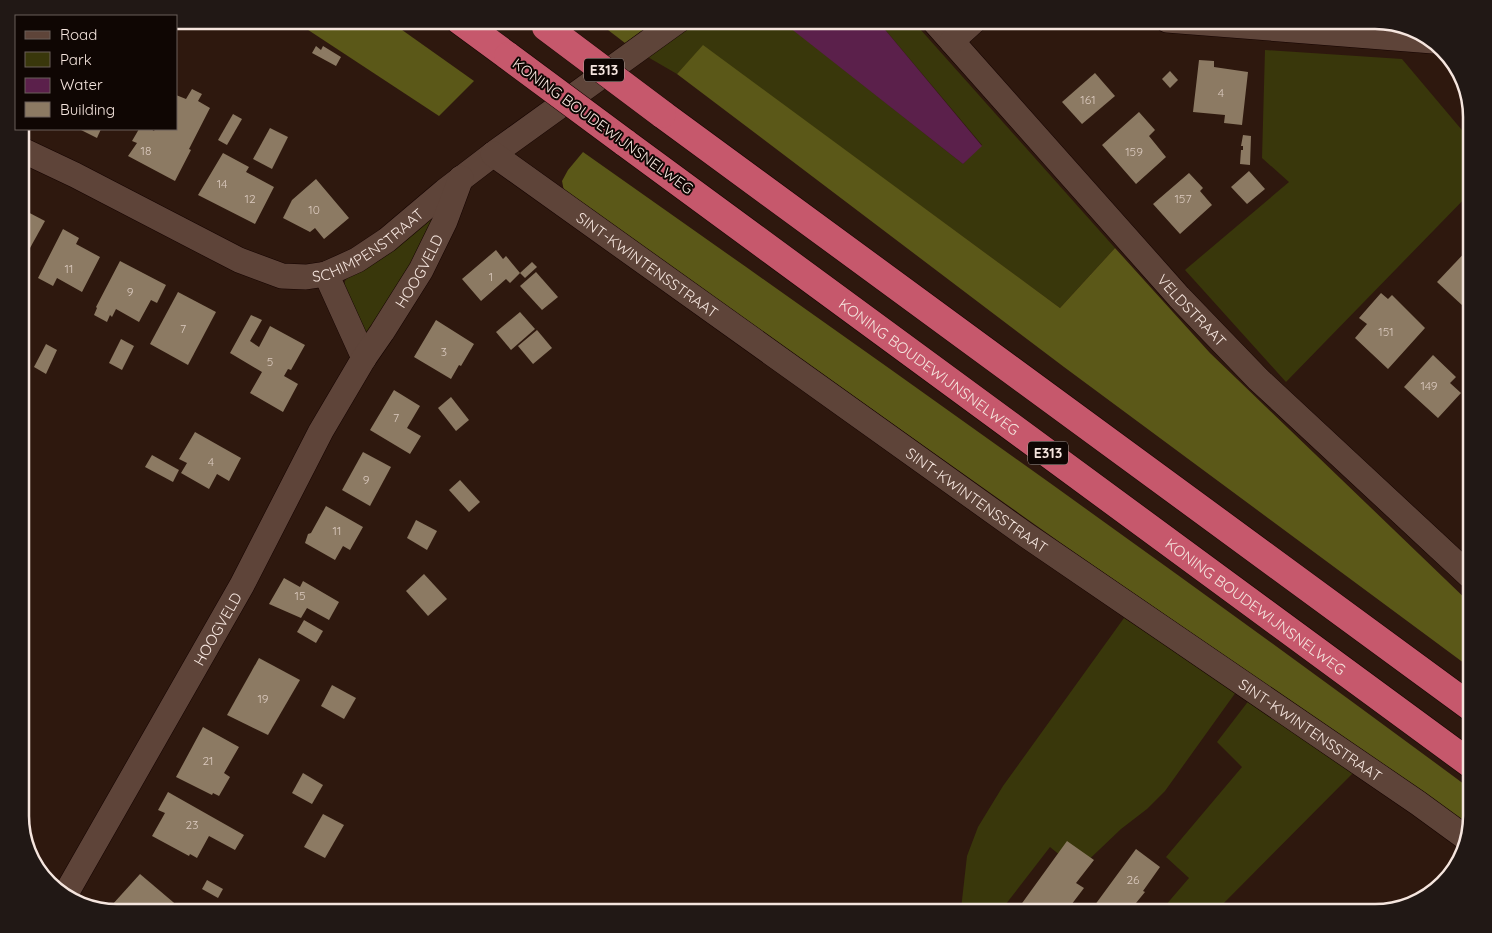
<svg xmlns="http://www.w3.org/2000/svg" width="1492" height="933" font-family="Quicksand,sans-serif">
  <style>
    .green { fill: #39370b }
    .forest { fill: #5b5818 }
    .water { fill: #5b204b }
    .building { fill: #8c7a63 }
    .lines { fill: none; stroke-linecap: round; stroke-linejoin: round }
    .minor-casing { stroke: #150300; stroke-width: 26 }
    .highway-casing { stroke: #150300; stroke-width: 29 }
    .minor { stroke: #5e4439; stroke-width: 25 }
    .highway { stroke: #c6586c; stroke-width: 28 }
    .highway-bridge-casing { stroke: #150300; stroke-width: 29; stroke-linecap: butt }
    .highway-bridge { stroke: #c6586c; stroke-width: 28 }
    .labels { text-anchor: middle; dominant-baseline: central; stroke-width: 4; stroke-linejoin: round; paint-order: stroke }
    .number-label { font-size: 12px; fill: #dbcabf }
    .shield { fill: #0f0603; stroke: #b0a29c; stroke-width: 1 }
    .shield-label { font-size: 14px; font-weight: bold; fill: #f5e5de }
    .street-label { font-size: 15px; fill: #f5e5de; stroke: #0f0603 }
    .rim { fill: none; stroke: #f5e5de; stroke-width: 2.5 }
  </style>
  <rect width="100%" height="100%" fill="#2e180e"/>
  <g class="green">
    <path d="M696,20H781L963,164L982,145L877,20H912L1115,248L1060,308L703,46L677,74L646,56Z"/>
    <path d="M1265,50L1402,59L1472,142V191L1286,382L1185,270L1289,182L1262,158Z"/>
    <path d="M435,213H443L368,336H362L344,288L345,281L353,272Z"/>
    <path d="M1124,618L1236,692L1165,791L1147,809L1121,829L1078,870L1050,847L999,913H967L961,909L967,856L978,827L1003,786Z"/>
    <path d="M1250,699L1354,772L1214,913H1159L1189,878L1166,857L1242,767L1217,742Z"/>
  </g>
  <g class="forest">
    <path d="M293,20H388L474,81L439,116Z"/>
    <path d="M595,20H656L625,43Z"/>
    <path d="M703,45L1060,308L1115,248L1210,353L1472,605V669L1064,367L677,74Z"/>
    <path d="M583,152C881,362 1179,573 1472,790V817L1469,827L1370,756L1061,543L564,191L562,181L568,170Z"/>
  </g>
  <path class="water" d="M877,20L982,146L963,164L780,20Z"/>
  <g class="building">
    <path d="M316,46L321,50L323,46L341,57L336,66L312,53Z"/>
    <path d="M1199,60L1214,61V67L1248,72L1242,125L1224,123L1225,115L1193,112Z"/>
    <path d="M1170,71L1178,80L1170,88L1162,79Z"/>
    <path d="M1095,73L1115,96L1082,124L1062,102Z"/>
    <path d="M192,89L202,94L198,101L210,108L189,149L191,150L175,181L128,156L137,143L132,141L139,129H151L154,131L155,129H176V95L186,99Z"/>
    <path d="M1139,112L1155,130L1149,136L1166,157L1136,184L1102,145Z"/>
    <path d="M233,114L242,119L227,145L218,140Z"/>
    <path d="M270,128L288,137L272,169L253,159Z"/>
    <path d="M79,129H101L97,138Z"/>
    <path d="M1243,135L1251,136L1250,165L1240,164L1241,150H1243V146H1241Z"/>
    <path d="M223,153L249,167L246,172L274,187L255,224L198,195Z"/>
    <path d="M1249,171L1265,189L1247,204L1231,187Z"/>
    <path d="M1189,173L1203,188L1200,191L1212,205L1180,234L1153,204Z"/>
    <path d="M316,179L349,218L324,239L315,228L310,232L283,218L292,200Z"/>
    <path d="M20,208L45,221L20,266Z"/>
    <path d="M63,229L79,238L76,244L100,257L82,292L57,278L53,286L38,278Z"/>
    <path d="M1472,245V297L1463,306L1437,282Z"/>
    <path d="M496,250L503,259L506,256L520,273L510,283L506,279L481,301L462,279Z"/>
    <path d="M120,261L166,285L157,303L151,300L139,322L116,309L112,317L110,315L107,322L94,315L97,308L96,307Z"/>
    <path d="M532,262L537,267L525,278L520,273Z"/>
    <path d="M536,272L558,297L542,310L520,286Z"/>
    <path d="M178,292L216,312L188,365L150,344Z"/>
    <path d="M1381,293L1388,299L1392,295L1425,328L1388,369L1355,338L1367,324L1359,318Z"/>
    <path d="M520,312L535,329L511,350L496,332Z"/>
    <path d="M251,315L262,320L250,341L259,347L270,326L305,345L291,370L288,369L284,376L298,384L283,412L250,393L262,372L230,353Z"/>
    <path d="M436,320L474,344L461,366L459,365L451,379L414,357Z"/>
    <path d="M537,330L552,348L533,364L518,346Z"/>
    <path d="M121,339L134,346L122,370L109,363Z"/>
    <path d="M46,344L57,350L46,374L34,367Z"/>
    <path d="M1433,355L1456,377L1450,383L1461,393L1438,418L1404,387Z"/>
    <path d="M1472,360V379L1462,371Z"/>
    <path d="M394,390L420,406L407,428L421,436L410,454L370,430Z"/>
    <path d="M451,397L469,420L456,431L438,408Z"/>
    <path d="M195,432L241,458L229,481L217,474L209,489L181,473L187,463L179,459Z"/>
    <path d="M363,452L391,467L370,506L342,490Z"/>
    <path d="M152,455L179,470L173,482L145,467Z"/>
    <path d="M460,480L480,502L469,512L449,490Z"/>
    <path d="M326,506L363,527L350,550L343,546L335,560L305,543L308,534L311,533Z"/>
    <path d="M416,520L437,531L427,550L407,538Z"/>
    <path d="M424,574L447,599L428,616L406,591Z"/>
    <path d="M284,578L300,587L303,581L339,602L329,620L307,608L301,618L269,604Z"/>
    <path d="M304,620L323,631L316,643L297,632Z"/>
    <path d="M259,658L300,680L268,735L227,715Z"/>
    <path d="M332,685L356,698L344,719L321,706Z"/>
    <path d="M203,727L239,747L224,773L230,777L219,796L213,793L212,795L176,777Z"/>
    <path d="M303,773L323,785L312,804L292,793Z"/>
    <path d="M168,792L244,835L235,850L209,836L197,858L190,854L189,856L152,836L165,813L158,810Z"/>
    <path d="M323,814L344,825L325,858L304,847Z"/>
    <path d="M1067,841L1094,860L1076,883L1084,888L1065,913H1015Z"/>
    <path d="M1136,849L1160,867L1143,891L1145,892L1136,903L1149,913H1089Z"/>
    <path d="M140,874L186,913H121L112,905Z"/>
    <path d="M207,880L223,889L218,898L202,889Z"/>
  </g>
  <g class="lines">
    <defs>
      <g id="minor">
        <path id="s1" d="M933,20L1179,297L1258,379L1472,578"/>
        <path d="M1167,20L1433,41"/>
        <path d="M952,41L975,20"/>
        <path id="s2" d="M20,149L75,175L239,260L282,276L306,277L326,274L357,260L387,240L445,191L496,152L679,20"/>
        <path id="s3" d="M493,154L1026,535L1418,803L1466,838"/>
        <path d="M326,274L364,358"/>
        <path id="s4" d="M64,897L242,585L321,431L364,358L382,332L421,270L445,221L461,178"/>
      </g>
      <g id="highway">
        <path d="M459,20L508,56"/>
        <path d="M662,114L1472,708"/>
        <path id="s5" d="M624,142L1472,765"/>
      </g>
    </defs>
    <use href="#minor" class="minor-casing"/>
    <use href="#highway" class="highway-casing"/>
    <use href="#minor" class="minor"/>
    <use href="#highway" class="highway"/>
    <defs>
      <g id="highway-bridge">
        <path d="M546,27L662,114"/>
        <path d="M508,56L624,142"/>
      </g>
    </defs>
    <use href="#highway-bridge" class="highway-bridge-casing"/>
    <use href="#highway-bridge" class="highway-bridge"/>
  </g>
  <g class="labels">
    <g class="number-label">
      <text x="1221" y="92">4</text>
      <text x="1088" y="99">161</text>
      <text x="146" y="150">18</text>
      <text x="1134" y="151">159</text>
      <text x="222" y="183">14</text>
      <text x="250" y="198">12</text>
      <text x="1183" y="198">157</text>
      <text x="314" y="209">10</text>
      <text x="69" y="268">11</text>
      <text x="491" y="276">1</text>
      <text x="130" y="291">9</text>
      <text x="183" y="328">7</text>
      <text x="1386" y="331">151</text>
      <text x="444" y="351">3</text>
      <text x="270" y="361">5</text>
      <text x="1429" y="385">149</text>
      <text x="396" y="417">7</text>
      <text x="211" y="461">4</text>
      <text x="366" y="479">9</text>
      <text x="337" y="530">11</text>
      <text x="300" y="595">15</text>
      <text x="263" y="698">19</text>
      <text x="208" y="760">21</text>
      <text x="192" y="824">23</text>
      <text x="1133" y="879">26</text>
    </g>
    <g class="shield">
      <rect x="584" y="58.5" width="40" height="23" rx="4"/>
      <rect x="1028" y="441.5" width="40" height="23" rx="4"/>
    </g>
    <g class="shield-label">
      <text x="604" y="70">E313</text>
      <text x="1048" y="453">E313</text>
    </g>
    <g class="street-label">
      <text transform="translate(603 126) rotate(36)">KONING BOUDEWIJNSNELWEG</text>
      <text stroke="none"><textPath href="#s2" startOffset="386">SCHIMPENSTRAAT</textPath></text>
      <text stroke="none"><textPath href="#s3" startOffset="190">SINT-KWINTENSSTRAAT</textPath></text>
      <text stroke="none"><textPath href="#s4" startOffset="720">HOOGVELD</textPath></text>
      <text stroke="none"><textPath href="#s1" startOffset="389">VELDSTRAAT</textPath></text>
      <text stroke="none"><textPath href="#s5" startOffset="379">KONING BOUDEWIJNSNELWEG</textPath></text>
      <text stroke="none"><textPath href="#s3" startOffset="595">SINT-KWINTENSSTRAAT</textPath></text>
      <text stroke="none"><textPath href="#s5" startOffset="784">KONING BOUDEWIJNSNELWEG</textPath></text>
      <text stroke="none"><textPath href="#s4" startOffset="309">HOOGVELD</textPath></text>
      <text stroke="none"><textPath href="#s3" startOffset="1000">SINT-KWINTENSSTRAAT</textPath></text>
    </g>
  </g>
  <path d="M0 0H1492V933H0ZM117 29H1375A88 88 0 0 1 1463 117V816A88 88 0 0 1 1375 904H117A88 88 0 0 1 29 816V117A88 88 0 0 1 117 29Z" fill="#211815" fill-rule="evenodd"/>
  <path class="rim" d="M117 29H1375A88 88 0 0 1 1463 117V816A88 88 0 0 1 1375 904H117A88 88 0 0 1 29 816V117A88 88 0 0 1 117 29Z"/>
  <rect x="15" y="15" width="162" height="115" fill="#0f0603" stroke="#6b5f5b"/>
  <rect x="25" y="31" width="25" height="8" fill="#5e4439" stroke="#6b5f5b"/>
  <text x="60" y="40" font-size="15" fill="#f5e5de">Road</text>
  <rect x="25" y="52" width="25" height="15" fill="#39370b" stroke="#6b5f5b"/>
  <text x="60" y="65" font-size="15" fill="#f5e5de">Park</text>
  <rect x="25" y="78" width="25" height="15" fill="#5b204b" stroke="#6b5f5b"/>
  <text x="60" y="90" font-size="15" fill="#f5e5de">Water</text>
  <rect x="25" y="102" width="25" height="15" fill="#8c7a63" stroke="#6b5f5b"/>
  <text x="60" y="115" font-size="15" fill="#f5e5de">Building</text>
</svg>
